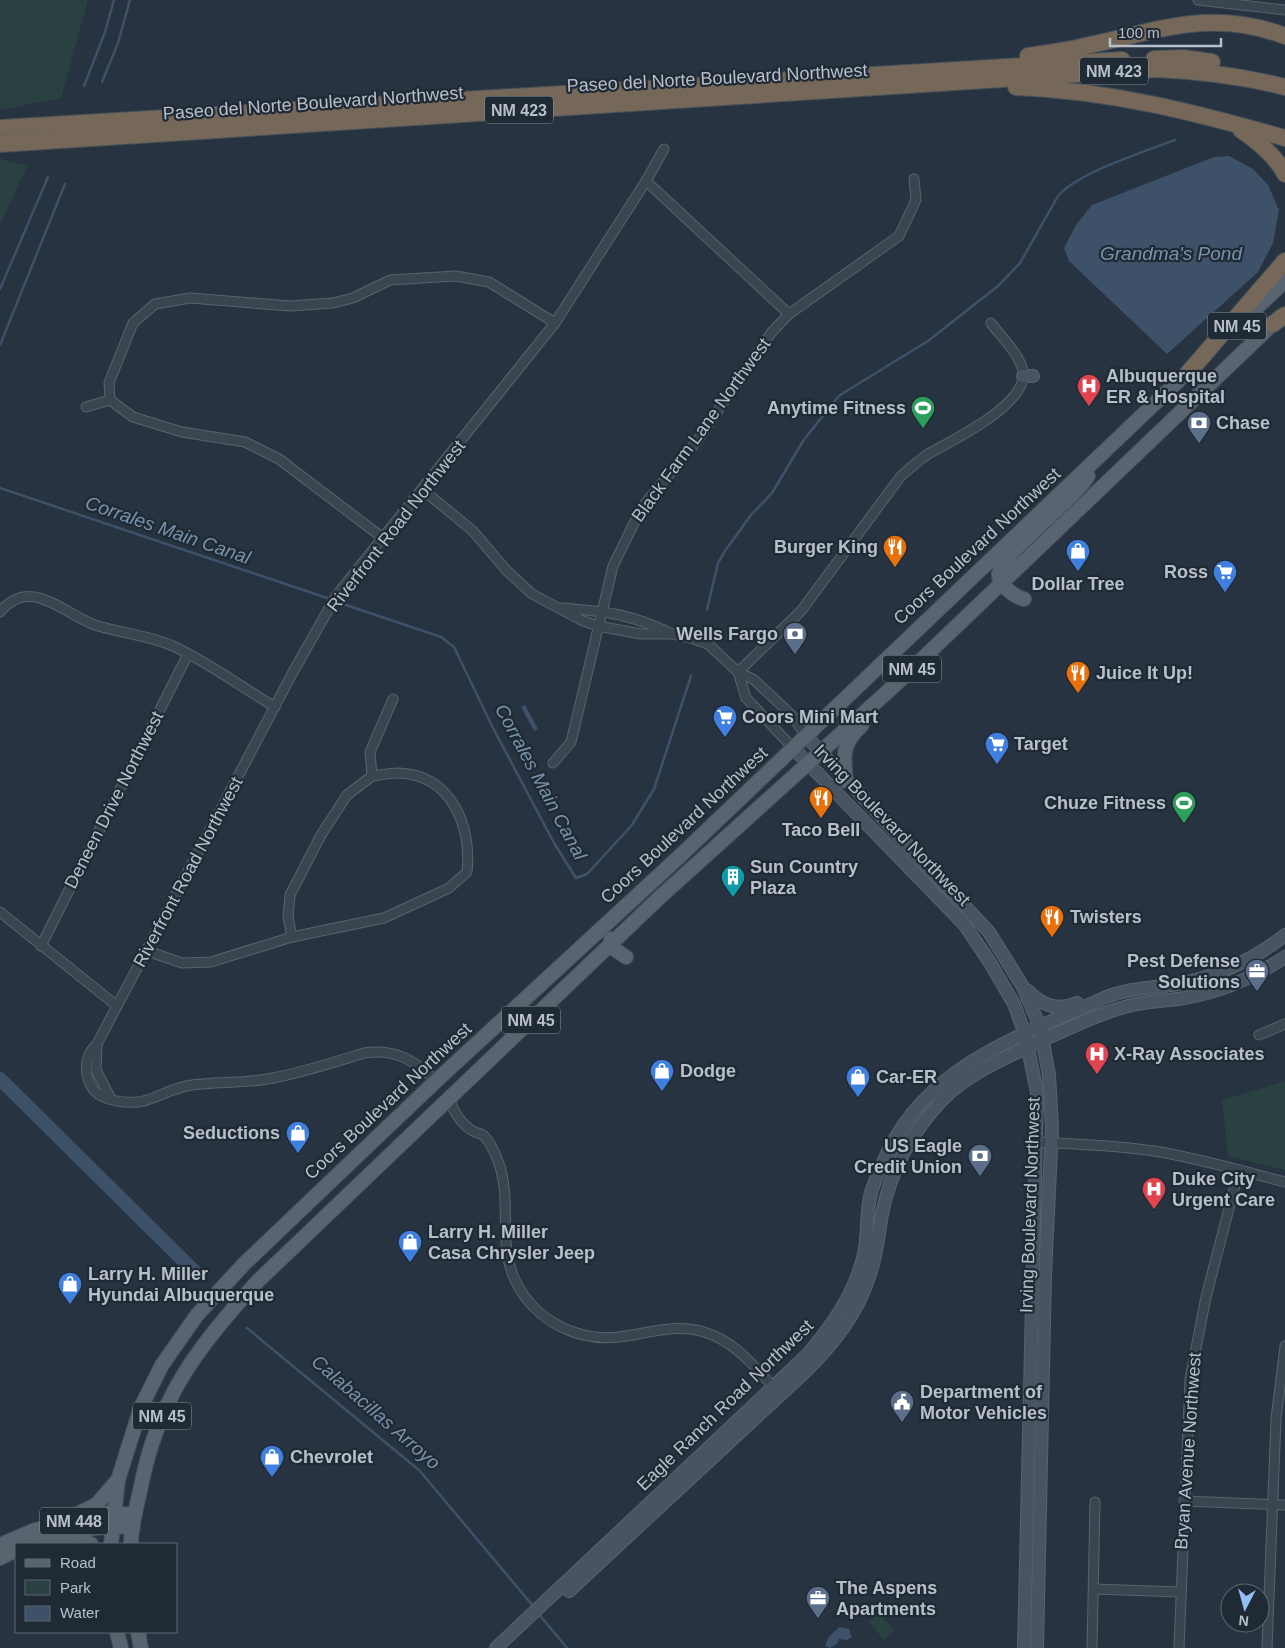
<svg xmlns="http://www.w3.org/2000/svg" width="1285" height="1648" font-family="Arial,sans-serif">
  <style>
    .green { fill: #2a4142 }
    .water { fill: #3d5268 }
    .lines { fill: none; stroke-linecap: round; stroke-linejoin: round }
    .stream { stroke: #3d5268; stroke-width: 2.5 }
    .river { stroke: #3d5268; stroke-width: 14 }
    .street-casing { stroke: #59636d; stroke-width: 11 }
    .secondary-casing { stroke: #59636d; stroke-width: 14 }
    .primary-casing { stroke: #444e59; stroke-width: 16 }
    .highway-casing { stroke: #46505a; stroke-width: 18 }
    .street { stroke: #3b4550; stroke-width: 9 }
    .secondary { stroke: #495463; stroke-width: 12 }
    .primary { stroke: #596470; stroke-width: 14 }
    .highway { stroke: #756858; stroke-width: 16 }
    .labels { text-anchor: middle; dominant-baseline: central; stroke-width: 4.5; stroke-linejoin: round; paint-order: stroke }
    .shield { fill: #202a35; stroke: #8a939d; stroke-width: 1 }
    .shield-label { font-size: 16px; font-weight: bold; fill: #b7c0ca }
    .street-label { font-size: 18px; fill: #b7c0ca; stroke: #202a35 }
    .poi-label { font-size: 18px; font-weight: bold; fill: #b7c0ca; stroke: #202a35; text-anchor: start }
    .water-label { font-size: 19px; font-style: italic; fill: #7992ab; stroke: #202a35 }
  </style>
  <rect width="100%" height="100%" fill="#273340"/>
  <g class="green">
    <path d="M0,0H88L61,98L0,110Z"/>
    <path d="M0,159L27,166L0,225Z"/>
    <path d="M1285,1081V1170L1228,1156L1222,1100Z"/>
    <path d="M878,1612L894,1630L884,1640L869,1622Z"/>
  </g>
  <g class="water">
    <path d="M1229,156L1253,169L1268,185L1279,210L1273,243L1258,272L1167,354L1069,261L1064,248L1076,225L1092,205L1214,157Z"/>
    <path d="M525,705L538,729L534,731L521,707Z"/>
    <path d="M839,1627L849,1629L852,1637L847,1640L839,1639L837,1644L830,1648L825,1646L828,1638Z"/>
  </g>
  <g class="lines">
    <g class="stream">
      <path d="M102,82L118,43L130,0"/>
      <path d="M84,86L105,32L114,0"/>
      <path d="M0,289L48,177"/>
      <path d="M0,345L65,184"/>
      <path d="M0,488L327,598"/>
      <path d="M343,604L441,637L454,647L492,726L554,843L576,878L587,874L632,825L654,789L691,676"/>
      <path d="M707,610L718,563L725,551L751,515L772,493L803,441L833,403L840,395L928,341L998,286L1020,263L1058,196C1079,172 1144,152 1175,140"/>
      <path d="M247,1328L420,1471L533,1606"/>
      <path d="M538,1613L567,1648"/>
    </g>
    <path class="river" d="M0,1079L194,1271"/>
    <defs>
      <g id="street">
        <path d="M1198,0L1285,10"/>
        <path d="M646,181L789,314"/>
        <path d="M110,400L109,383L133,323L155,304L190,298L290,306L333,303L353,298L390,280L456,276L489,282L555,323"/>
        <path d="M110,400L133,417L182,432L245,442L279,459L383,538"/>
        <path d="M86,407L110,400"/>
        <path d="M422,489L473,531L506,570L532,594L581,620L598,626L641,634H672L694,639L708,644L738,672L753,679L781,705L795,719L805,735"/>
        <path d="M562,608C604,611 631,614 670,633"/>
        <path d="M0,612C29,575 64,614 95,625C120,633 149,635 173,646C208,662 241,687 275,707"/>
        <path d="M738,672L801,611L901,476C910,468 918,461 928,454C951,441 1029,404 1023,371C1019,353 1001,337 991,323"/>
        <path d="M738,672L746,698L793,748"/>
        <path d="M553,763L571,742L613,566L642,507L697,441L771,333L789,314L899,236L916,200L914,179"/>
        <path d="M0,912L117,1006"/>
        <path d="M292,937L288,917L290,895L321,835L347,795L372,776L370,752L393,699"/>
        <path d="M41,946L188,654"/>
        <path d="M147,951L182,963L211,962L292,937L384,918L449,888L467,872C472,827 452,775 399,773C390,773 380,775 372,776"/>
        <path d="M1259,1035L1285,1024"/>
        <path d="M97,1044L96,1070L111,1099"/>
        <path d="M436,1081C415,1060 394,1048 364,1053C332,1063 301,1073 268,1079C243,1083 217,1082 192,1085C158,1090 151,1109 112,1100C98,1096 90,1090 87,1075C85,1063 88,1052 97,1044L293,672L336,596L555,323L646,181L664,149"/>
        <path d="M449,1098C453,1110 461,1124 473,1131C476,1133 480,1133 483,1135C490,1141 495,1153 498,1161C513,1200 497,1242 515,1280C535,1322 580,1344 626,1336C652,1332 677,1324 704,1332C737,1342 755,1368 777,1391"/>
        <path d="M1035,1142C1075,1144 1115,1145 1154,1151C1198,1158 1242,1171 1285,1182"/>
        <path d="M1184,1501L1285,1505"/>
        <path d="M1094,1589L1180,1592"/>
        <path d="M1092,1648L1095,1502"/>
        <path d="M1179,1648L1190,1379L1206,1297L1239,1170"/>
        <path d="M1267,1648L1276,1419L1285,1346"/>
      </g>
      <g id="secondary">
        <path d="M1023,376H1033"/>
        <path d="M805,735L989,932L1023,987L1040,1027L1049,1075L1052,1128L1045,1275L1037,1648"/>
        <path d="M793,748L964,924L989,961L1014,1004L1025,1034L1037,1092L1024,1648"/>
        <path d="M1028,991C1043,1006 1057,1011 1077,1003"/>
        <path d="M569,1591L807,1370C834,1343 857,1314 869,1277C877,1256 878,1236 882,1214C891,1169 911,1133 943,1099C971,1071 1012,1055 1047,1038C1075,1026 1102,1012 1132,1005C1149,1001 1167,1001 1184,998C1220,992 1255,977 1285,957"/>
        <path d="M496,1648L807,1355C833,1325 855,1293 864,1254C868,1235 866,1216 870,1197C872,1186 878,1175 882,1165C921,1067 1017,1038 1106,997C1129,988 1153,988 1177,984C1218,977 1253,960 1285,935"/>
      </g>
      <g id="primary">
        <path d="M1238,325L1285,281"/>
        <path d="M1024,599C1015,597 997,584 999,573C1003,552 1072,502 1088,476"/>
        <path d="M846,781C843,756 842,743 862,725"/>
        <path d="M611,939L610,946L626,957"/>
        <path d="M75,1515L96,1505L116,1482"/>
        <path d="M63,1539H75L91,1544"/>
        <path d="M32,1544C64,1532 98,1524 133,1527"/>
        <path d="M111,1544L118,1480L141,1407L162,1365L197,1315L244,1264L309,1202L436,1081L680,856L1195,365"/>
        <path d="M131,1544C131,1526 136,1509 140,1491C157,1400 196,1348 258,1281L660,897L896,684L1280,317"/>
        <path d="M0,1545L35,1530L107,1513L135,1515"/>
        <path d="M0,1558L16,1550"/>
        <path d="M117,1632L121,1648"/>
        <path d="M138,1632L141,1648"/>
      </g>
      <g id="highway">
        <path d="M1028,56C1046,53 1064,51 1081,47C1156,32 1209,7 1285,36"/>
        <path d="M1154,59L1183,58L1212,62"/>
        <path d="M1016,87C1111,91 1194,112 1285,138"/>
        <path d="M0,128L1122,60"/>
        <path d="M1241,130C1258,142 1275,155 1285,174"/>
        <path d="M0,144L1156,69C1201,71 1242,76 1285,87"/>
        <path d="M1273,324L1285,315"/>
        <path d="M1189,372L1285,261"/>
      </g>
    </defs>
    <use href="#street" class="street-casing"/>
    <use href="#secondary" class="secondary-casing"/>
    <use href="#primary" class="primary-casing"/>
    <use href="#highway" class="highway-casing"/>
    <use href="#street" class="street"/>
    <use href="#secondary" class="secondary"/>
    <use href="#primary" class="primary"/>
    <use href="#highway" class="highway"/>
  </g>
  <defs>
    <symbol id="hospital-pin" viewBox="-11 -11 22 30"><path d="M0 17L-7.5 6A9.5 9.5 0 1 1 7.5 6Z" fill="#e0444e" stroke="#202a35"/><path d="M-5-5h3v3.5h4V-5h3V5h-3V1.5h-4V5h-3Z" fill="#fff"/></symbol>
    <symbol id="stadium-pin" viewBox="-11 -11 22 30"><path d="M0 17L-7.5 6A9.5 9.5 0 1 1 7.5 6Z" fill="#2e9e5b" stroke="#202a35"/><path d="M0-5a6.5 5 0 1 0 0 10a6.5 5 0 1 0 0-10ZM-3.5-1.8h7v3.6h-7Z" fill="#fff"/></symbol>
    <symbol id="bank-pin" viewBox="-11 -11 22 30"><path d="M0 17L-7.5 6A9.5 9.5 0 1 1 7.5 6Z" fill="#5c6f8a" stroke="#202a35"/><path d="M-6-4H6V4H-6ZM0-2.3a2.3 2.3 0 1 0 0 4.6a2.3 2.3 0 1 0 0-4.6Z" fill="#fff"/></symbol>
    <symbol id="restaurant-pin" viewBox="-11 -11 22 30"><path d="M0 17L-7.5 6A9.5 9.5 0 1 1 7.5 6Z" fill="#e8710a" stroke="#202a35"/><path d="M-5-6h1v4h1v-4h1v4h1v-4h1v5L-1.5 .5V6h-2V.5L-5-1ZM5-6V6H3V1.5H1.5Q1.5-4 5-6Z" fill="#fff"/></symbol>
    <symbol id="shop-pin" viewBox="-11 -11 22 30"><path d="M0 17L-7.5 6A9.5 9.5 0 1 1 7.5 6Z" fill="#3f7fe0" stroke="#202a35"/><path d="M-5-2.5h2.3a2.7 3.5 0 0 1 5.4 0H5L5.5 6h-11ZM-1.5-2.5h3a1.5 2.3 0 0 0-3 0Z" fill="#fff"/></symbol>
    <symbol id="supermarket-pin" viewBox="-11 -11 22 30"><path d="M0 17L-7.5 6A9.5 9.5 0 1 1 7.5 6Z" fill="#3f7fe0" stroke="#202a35"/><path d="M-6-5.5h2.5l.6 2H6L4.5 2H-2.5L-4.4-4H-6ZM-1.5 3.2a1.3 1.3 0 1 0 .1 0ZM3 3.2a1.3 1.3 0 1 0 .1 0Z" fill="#fff"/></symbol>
    <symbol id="building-pin" viewBox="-11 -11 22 30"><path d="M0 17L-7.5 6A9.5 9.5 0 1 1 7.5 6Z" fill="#0f9aa8" stroke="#202a35"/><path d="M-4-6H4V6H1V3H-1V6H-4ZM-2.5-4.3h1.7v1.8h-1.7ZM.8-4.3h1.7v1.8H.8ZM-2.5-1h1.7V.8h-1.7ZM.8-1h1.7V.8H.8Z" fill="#fff"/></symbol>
    <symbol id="office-pin" viewBox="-11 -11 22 30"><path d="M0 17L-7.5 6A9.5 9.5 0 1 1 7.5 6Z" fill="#5c6f8a" stroke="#202a35"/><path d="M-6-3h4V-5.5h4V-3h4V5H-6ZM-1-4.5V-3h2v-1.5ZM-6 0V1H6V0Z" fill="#fff"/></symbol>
    <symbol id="civic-pin" viewBox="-11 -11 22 30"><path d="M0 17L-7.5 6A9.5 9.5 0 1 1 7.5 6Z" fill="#5c6f8a" stroke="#202a35"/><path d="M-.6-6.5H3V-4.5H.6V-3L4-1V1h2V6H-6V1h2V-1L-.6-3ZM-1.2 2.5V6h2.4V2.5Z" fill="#fff"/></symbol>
  </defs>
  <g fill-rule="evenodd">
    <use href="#hospital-pin" x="1075" y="372" width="28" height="38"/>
    <use href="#stadium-pin" x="909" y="394" width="28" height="38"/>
    <use href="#bank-pin" x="1185" y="409" width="28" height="38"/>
    <use href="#restaurant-pin" x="881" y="533" width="28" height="38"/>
    <use href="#shop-pin" x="1064" y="537" width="28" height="38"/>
    <use href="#supermarket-pin" x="1211" y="558" width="28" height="38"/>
    <use href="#bank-pin" x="781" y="620" width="28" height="38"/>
    <use href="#restaurant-pin" x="1064" y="659" width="28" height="38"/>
    <use href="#supermarket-pin" x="711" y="703" width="28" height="38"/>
    <use href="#supermarket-pin" x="983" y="730" width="28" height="38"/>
    <use href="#restaurant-pin" x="807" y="784" width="28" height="38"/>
    <use href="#stadium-pin" x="1170" y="789" width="28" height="38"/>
    <use href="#building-pin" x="719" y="863" width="28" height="38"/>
    <use href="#restaurant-pin" x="1038" y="903" width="28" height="38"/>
    <use href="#office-pin" x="1243" y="957" width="28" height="38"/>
    <use href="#hospital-pin" x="1083" y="1040" width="28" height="38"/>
    <use href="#shop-pin" x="648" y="1057" width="28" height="38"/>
    <use href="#shop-pin" x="844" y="1063" width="28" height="38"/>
    <use href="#shop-pin" x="284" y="1119" width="28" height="38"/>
    <use href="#bank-pin" x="966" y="1142" width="28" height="38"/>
    <use href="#hospital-pin" x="1140" y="1175" width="28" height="38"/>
    <use href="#shop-pin" x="396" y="1228" width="28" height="38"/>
    <use href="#shop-pin" x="56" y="1270" width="28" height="38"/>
    <use href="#civic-pin" x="888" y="1388" width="28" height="38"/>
    <use href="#shop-pin" x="258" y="1443" width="28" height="38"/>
    <use href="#office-pin" x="804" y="1584" width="28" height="38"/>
  </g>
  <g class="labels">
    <g class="shield">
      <rect x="1080" y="57.5" width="68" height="27" rx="4"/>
      <rect x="485" y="96.5" width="68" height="27" rx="4"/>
      <rect x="1208" y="312.5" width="58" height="27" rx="4"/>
      <rect x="883" y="655.5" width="58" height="27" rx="4"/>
      <rect x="502" y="1006.5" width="58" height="27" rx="4"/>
      <rect x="133" y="1402.5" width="58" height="27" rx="4"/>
      <rect x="40" y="1507.5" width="68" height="27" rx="4"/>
    </g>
    <g class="shield-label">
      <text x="1114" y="71">NM 423</text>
      <text x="519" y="110">NM 423</text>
      <text x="1237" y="326">NM 45</text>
      <text x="912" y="669">NM 45</text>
      <text x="531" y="1020">NM 45</text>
      <text x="162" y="1416">NM 45</text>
      <text x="74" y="1521">NM 448</text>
    </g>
    <g class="street-label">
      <text transform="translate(717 78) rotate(-3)">Paseo del Norte Boulevard Northwest</text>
      <text transform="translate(313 103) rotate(-4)">Paseo del Norte Boulevard Northwest</text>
      <text transform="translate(701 430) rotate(-54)">Black Farm Lane Northwest</text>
      <text transform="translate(396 526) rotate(-52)">Riverfront Road Northwest</text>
      <text transform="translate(977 546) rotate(-43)">Coors Boulevard Northwest</text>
      <text transform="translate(114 800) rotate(-63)">Deneen Drive Northwest</text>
      <text transform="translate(684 825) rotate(-43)">Coors Boulevard Northwest</text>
      <text transform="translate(892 825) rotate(46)">Irving Boulevard Northwest</text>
      <text transform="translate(188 872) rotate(-62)">Riverfront Road Northwest</text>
      <text transform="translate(388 1101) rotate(-43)">Coors Boulevard Northwest</text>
      <text transform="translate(1030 1205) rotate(-88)">Irving Boulevard Northwest</text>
      <text transform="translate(725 1405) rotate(-44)">Eagle Ranch Road Northwest</text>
      <text transform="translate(1188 1451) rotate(-86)">Bryan Avenue Northwest</text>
    </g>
    <g class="poi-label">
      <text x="1106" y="376">Albuquerque<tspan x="1106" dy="21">ER &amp; Hospital</tspan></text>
      <text x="906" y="408" text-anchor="end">Anytime Fitness</text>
      <text x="1216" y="423">Chase</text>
      <text x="878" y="547" text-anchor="end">Burger King</text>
      <text x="1208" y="572" text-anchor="end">Ross</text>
      <text x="1078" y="584" text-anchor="middle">Dollar Tree</text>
      <text x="778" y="634" text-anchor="end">Wells Fargo</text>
      <text x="1096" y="673">Juice It Up!</text>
      <text x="742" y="717">Coors Mini Mart</text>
      <text x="1014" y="744">Target</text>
      <text x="1166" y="803" text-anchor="end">Chuze Fitness</text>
      <text x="821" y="830" text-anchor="middle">Taco Bell</text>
      <text x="750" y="867">Sun Country<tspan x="750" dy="21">Plaza</tspan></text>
      <text x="1070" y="917">Twisters</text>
      <text x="1240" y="961" text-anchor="end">Pest Defense<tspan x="1240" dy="21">Solutions</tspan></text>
      <text x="1114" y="1054">X-Ray Associates</text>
      <text x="680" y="1071">Dodge</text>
      <text x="876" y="1077">Car-ER</text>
      <text x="280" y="1133" text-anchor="end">Seductions</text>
      <text x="962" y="1146" text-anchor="end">US Eagle<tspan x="962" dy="21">Credit Union</tspan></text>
      <text x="1172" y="1179">Duke City<tspan x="1172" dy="21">Urgent Care</tspan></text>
      <text x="428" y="1232">Larry H. Miller<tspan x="428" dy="21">Casa Chrysler Jeep</tspan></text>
      <text x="88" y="1274">Larry H. Miller<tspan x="88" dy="21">Hyundai Albuquerque</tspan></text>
      <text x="920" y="1392">Department of<tspan x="920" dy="21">Motor Vehicles</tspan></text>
      <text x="290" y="1457">Chevrolet</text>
      <text x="836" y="1588">The Aspens<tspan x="836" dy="21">Apartments</tspan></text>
    </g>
    <g class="water-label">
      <text x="1171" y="253">Grandma's Pond</text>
      <text transform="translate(168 530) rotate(19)">Corrales Main Canal</text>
      <text transform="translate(541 782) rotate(62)">Corrales Main Canal</text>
      <text transform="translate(376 1412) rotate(41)">Calabacillas Arroyo</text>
    </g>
  </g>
  <rect x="15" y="1543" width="162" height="90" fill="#202a35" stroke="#5c6671"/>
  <rect x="25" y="1559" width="25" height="8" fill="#596470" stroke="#5c6671"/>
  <text x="60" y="1568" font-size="15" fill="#b7c0ca">Road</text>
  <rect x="25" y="1580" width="25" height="15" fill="#2a4142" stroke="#5c6671"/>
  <text x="60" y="1593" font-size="15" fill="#b7c0ca">Park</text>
  <rect x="25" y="1606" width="25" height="15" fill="#3d5268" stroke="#5c6671"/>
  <text x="60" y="1618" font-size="15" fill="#b7c0ca">Water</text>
  <g transform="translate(1245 1608) rotate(186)"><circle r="24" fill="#202a35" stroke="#5c6671"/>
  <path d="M0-4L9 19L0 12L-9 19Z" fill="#93bef4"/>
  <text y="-8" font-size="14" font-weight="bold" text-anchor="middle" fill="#b7c0ca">N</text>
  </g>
  <path d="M1110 38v8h111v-8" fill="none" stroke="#b7c0ca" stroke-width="2.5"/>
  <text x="1118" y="38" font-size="15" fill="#b7c0ca" stroke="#202a35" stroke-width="4" paint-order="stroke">100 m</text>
</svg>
